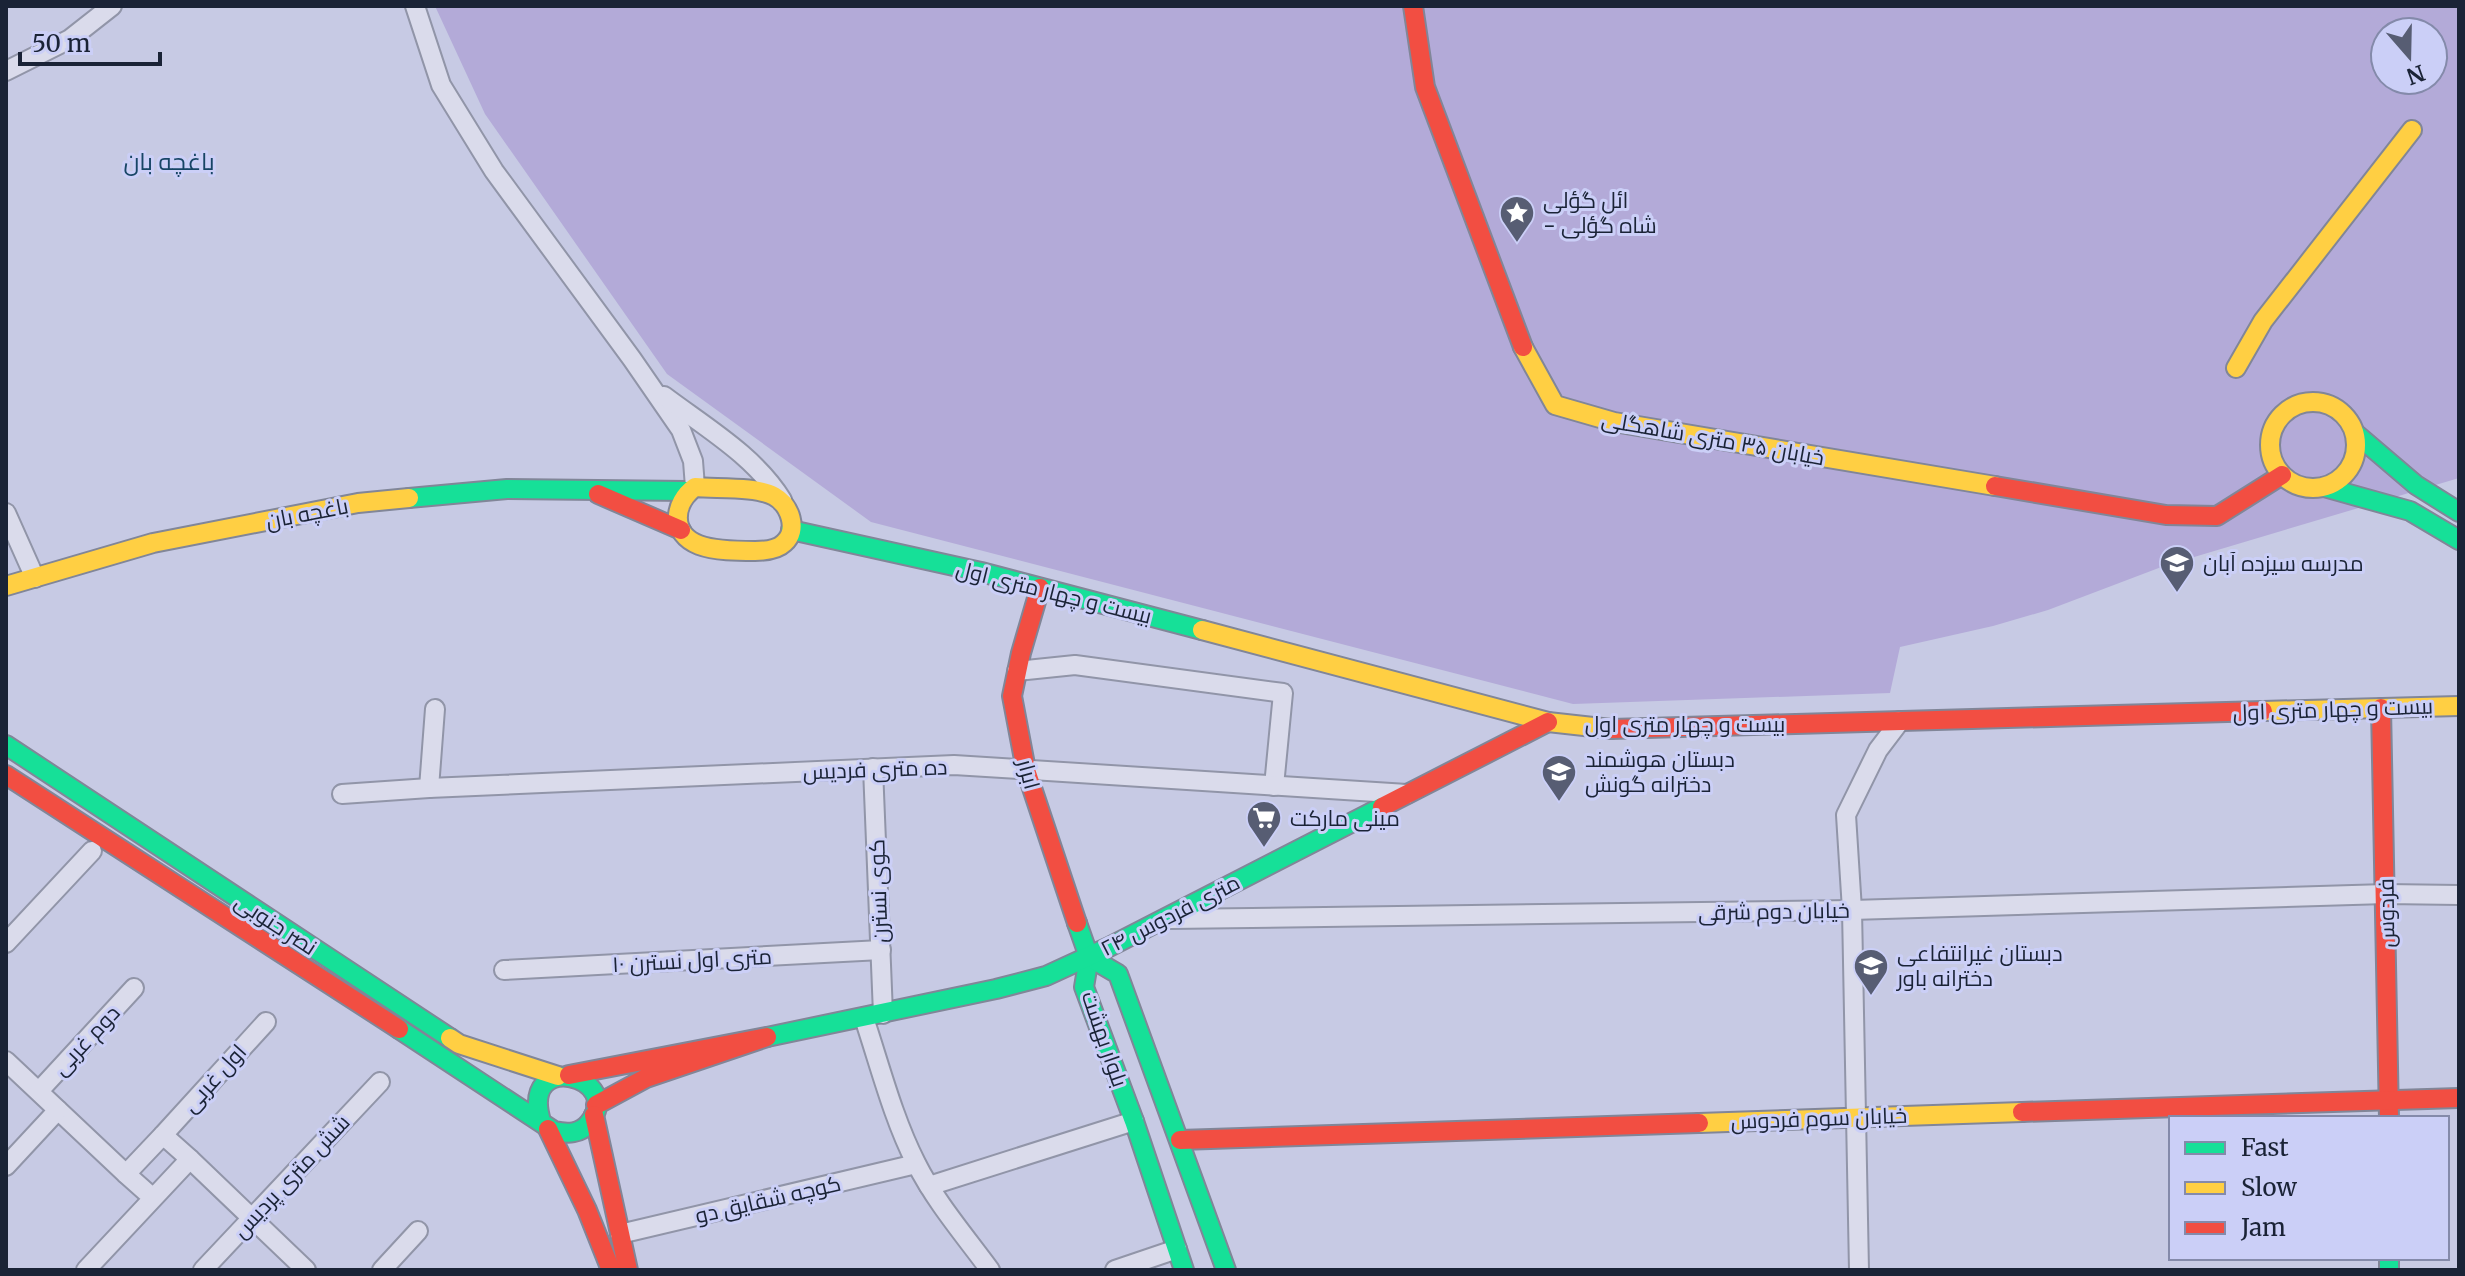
<svg xmlns="http://www.w3.org/2000/svg" width="2465" height="1276" font-family="Merriweather,Cairo,serif">
  <style>
    .green { fill: #b3aad8; fill-rule: evenodd }
    .lines { fill: none; stroke-linecap: round; stroke-linejoin: round }
    .street-casing { stroke: #9195a8; stroke-width: 22 }
    .fast-casing { stroke: #818698; stroke-width: 22 }
    .slow-casing { stroke: #818698; stroke-width: 22 }
    .jam-casing { stroke: #818698; stroke-width: 22 }
    .street { stroke: #dadbeb; stroke-width: 18 }
    .fast { stroke: #16e098; stroke-width: 18 }
    .slow { stroke: #ffcf43; stroke-width: 18 }
    .jam { stroke: #f24e42; stroke-width: 18 }
    .labels { text-anchor: middle; dominant-baseline: central; stroke-width: 6; stroke-linejoin: round; paint-order: stroke }
    .poi-label { font-size: 22px; fill: #1a2336; stroke: #cbcff7; text-anchor: start }
    .street-label { font-size: 22px; fill: #1a2336; stroke: #cbcff7 }
    .neighbourhood-label { font-size: 24px; fill: #174565; stroke: #cbcff7 }
  </style>
  <rect width="100%" height="100%" fill="#c7cae4"/>
  <path class="green" d="M435,6H2459V478L2164,566L2048,610L1993,626L1900,647L1890,693L1573,704L871,522L667,374L485,114ZM2385,32H2433V80H2385Z"/>
  <g class="lines">
    <defs>
      <g id="street">
        <path d="M415,6L441,85L494,171L632,359L681,430L693,461L695,487"/>
        <path d="M6,71L70,39L112,6"/>
        <path d="M664,396C705,427 755,456 782,500"/>
        <path d="M6,513L35,578"/>
        <path d="M1017,671L1075,665L1283,693L1274,786"/>
        <path d="M873,768L883,1014"/>
        <path d="M429,788L435,709"/>
        <path d="M342,794L429,788L954,765L1407,794"/>
        <path d="M1169,919L1852,910L2386,894L2459,895"/>
        <path d="M6,943L92,851"/>
        <path d="M504,970L881,950"/>
        <path d="M864,1018C880,1066 893,1118 916,1163C935,1201 965,1236 990,1270"/>
        <path d="M6,1061L126,1174"/>
        <path d="M39,1091L134,988"/>
        <path d="M163,1135L266,1022"/>
        <path d="M190,1159L306,1270"/>
        <path d="M6,1166L58,1110"/>
        <path d="M929,1186L1134,1121"/>
        <path d="M620,1234L916,1164"/>
        <path d="M86,1270L190,1159L163,1135L126,1174L153,1198"/>
        <path d="M203,1270L380,1082"/>
        <path d="M382,1270L418,1231"/>
        <path d="M1115,1270L1177,1249"/>
        <path d="M1859,1270L1852,910L1846,815L1878,750L1900,721"/>
      </g>
      <g id="fast">
        <path d="M2355,433L2416,485L2459,512"/>
        <path d="M2324,487L2410,511L2459,540"/>
        <path d="M409,498L507,489L687,491"/>
        <path d="M791,530L981,572L1202,630"/>
        <path d="M6,745L450,1038"/>
        <path d="M1077,923L1089,957L1084,987L1134,1121L1184,1270"/>
        <path d="M1089,957L1118,974L1226,1270"/>
        <path d="M399,1029L554,1131C568,1134 580,1134 589,1123C627,1077 519,1048 541,1121"/>
        <path d="M767,1037L996,989L1046,976L1109,947L1382,807"/>
        <path d="M2389,1258V1270"/>
      </g>
      <g id="slow">
        <path d="M1523,347L1555,405L1614,422L1995,486"/>
        <path d="M2236,368L2263,321L2412,130"/>
        <circle cx="2313" cy="445" r="43"/>
        <path d="M695,487C717,489 756,486 774,496C790,505 799,530 784,543C777,550 764,551 755,551C738,551 715,551 699,545C670,534 673,503 695,487Z"/>
        <path d="M6,586L153,543L358,503L409,498"/>
        <path d="M1202,630L1548,722L1611,729"/>
        <path d="M2263,711L2459,706"/>
        <path d="M450,1038L459,1044L558,1076"/>
        <path d="M1699,1123L2022,1112"/>
      </g>
      <g id="jam">
        <path d="M1413,6L1425,87L1523,347"/>
        <path d="M1995,486L2166,515L2217,516L2282,475"/>
        <path d="M598,494L681,530"/>
        <path d="M1040,588L1021,653L1012,696L1026,770L1077,923"/>
        <path d="M2381,708L2389,1118"/>
        <path d="M1611,729L2263,711"/>
        <path d="M6,775L399,1029"/>
        <path d="M1382,807L1548,722"/>
        <path d="M569,1075L767,1037L646,1078L596,1105"/>
        <path d="M2022,1112L2459,1098"/>
        <path d="M594,1115L628,1270"/>
        <path d="M548,1129L587,1210L611,1270"/>
        <path d="M1180,1140L1699,1123"/>
      </g>
    </defs>
    <use href="#street" class="street-casing"/>
    <use href="#fast" class="fast-casing"/>
    <use href="#slow" class="slow-casing"/>
    <use href="#jam" class="jam-casing"/>
    <use href="#street" class="street"/>
    <use href="#fast" class="fast"/>
    <use href="#slow" class="slow"/>
    <use href="#jam" class="jam"/>
  </g>
  <defs>
    <symbol id="sight-pin" viewBox="-11 -11 22 30"><path d="M0 17L-7.5 6A9.5 9.5 0 1 1 7.5 6Z" fill="#575d73" stroke="#cbcff7"/><path d="M0-6L1.8-2.2L6-1.7L2.9 1.2L3.7 5.4L0 3.3L-3.7 5.4L-2.9 1.2L-6-1.7L-1.8-2.2Z" fill="#fff"/></symbol>
    <symbol id="school-pin" viewBox="-11 -11 22 30"><path d="M0 17L-7.5 6A9.5 9.5 0 1 1 7.5 6Z" fill="#575d73" stroke="#cbcff7"/><path d="M0-5L7-2L0 1L-7-2ZM-4 1L0 2.5L4 1V4Q0 6-4 4Z" fill="#fff"/></symbol>
    <symbol id="supermarket-pin" viewBox="-11 -11 22 30"><path d="M0 17L-7.5 6A9.5 9.5 0 1 1 7.5 6Z" fill="#575d73" stroke="#cbcff7"/><path d="M-6-5.5h2.5l.6 2H6L4.5 2H-2.5L-4.4-4H-6ZM-1.5 3.2a1.3 1.3 0 1 0 .1 0ZM3 3.2a1.3 1.3 0 1 0 .1 0Z" fill="#fff"/></symbol>
  </defs>
  <g fill-rule="evenodd">
    <use href="#sight-pin" x="1497" y="193" width="40" height="54"/>
    <use href="#school-pin" x="2157" y="543" width="40" height="54"/>
    <use href="#school-pin" x="1539" y="752" width="40" height="54"/>
    <use href="#supermarket-pin" x="1244" y="798" width="40" height="54"/>
    <use href="#school-pin" x="1851" y="946" width="40" height="54"/>
  </g>
  <g class="labels">
    <g class="poi-label">
      <text x="1543" y="200">ائل گؤلی<tspan x="1543" dy="25">- شاه گؤلی</tspan></text>
      <text x="2203" y="563">مدرسه سیزده آبان</text>
      <text x="1585" y="759">دبستان هوشمند<tspan x="1585" dy="25">دخترانه گونش</tspan></text>
      <text x="1290" y="818">مینی مارکت</text>
      <text x="1897" y="953">دبستان غیرانتفاعی<tspan x="1897" dy="25">دخترانه باور</tspan></text>
    </g>
    <g class="street-label">
      <text transform="translate(1713 438) rotate(10)">خیابان ۳۵ متری شاهگلی</text>
      <text transform="translate(307 513) rotate(-11)">باغچه بان</text>
      <text transform="translate(1054 592) rotate(14)">بیست و چهار متری اول</text>
      <text transform="translate(2333 709) rotate(-2)">بیست و چهار متری اول</text>
      <text x="1685" y="724">بیست و چهار متری اول</text>
      <text transform="translate(875 769) rotate(-2)">ده متری فردیس</text>
      <text transform="translate(1029 774) rotate(75)">ابرار</text>
      <text transform="translate(878 891) rotate(-92)">کوی نسترن</text>
      <text transform="translate(1774 911) rotate(-1)">خیابان دوم شرقی</text>
      <text transform="translate(2386 913) rotate(-91)">فردوس</text>
      <text transform="translate(1170 915) rotate(-27)">۲۴ متری فردوس</text>
      <text transform="translate(276 924) rotate(33)">نصر جنوبی</text>
      <text transform="translate(692 960) rotate(-3)">۱۰ متری اول نسترن</text>
      <text transform="translate(1105 1039) rotate(71)">بلوار بهشت</text>
      <text transform="translate(86 1040) rotate(-47)">دوم غربی</text>
      <text transform="translate(214 1078) rotate(-48)">اول غربی</text>
      <text transform="translate(1819 1118) rotate(-2)">خیابان سوم فردوس</text>
      <text transform="translate(291 1176) rotate(-47)">شش متری پردیس</text>
      <text transform="translate(768 1199) rotate(-13)">کوچه شقایق دو</text>
    </g>
    <g class="neighbourhood-label">
      <text x="169" y="161">باغچه بان</text>
    </g>
  </g>
  <rect width="2465" height="1276" fill="none" stroke="#1a2336" stroke-width="16"/>
  <rect x="2169" y="1116" width="280" height="144" fill="#cbcff7" stroke="#848aaa" stroke-width="2"/>
  <rect x="2185" y="1142" width="40" height="12" fill="#16e098" stroke="#848aaa" stroke-width="2"/>
  <text x="2241" y="1156" font-size="24" fill="#1a2336">Fast</text>
  <rect x="2185" y="1182" width="40" height="12" fill="#ffcf43" stroke="#848aaa" stroke-width="2"/>
  <text x="2241" y="1196" font-size="24" fill="#1a2336">Slow</text>
  <rect x="2185" y="1222" width="40" height="12" fill="#f24e42" stroke="#848aaa" stroke-width="2"/>
  <text x="2241" y="1236" font-size="24" fill="#1a2336">Jam</text>
  <g transform="translate(2409 56) rotate(160)"><circle r="38" fill="#cbcff7" stroke="#848aaa" stroke-width="2"/>
  <path d="M0-6L14 30L0 20L-14 30Z" fill="#575d73"/>
  <text y="-12" font-size="22" font-weight="bold" text-anchor="middle" fill="#1a2336">N</text>
  </g>
  <path d="M20 52v12h140v-12" fill="none" stroke="#1a2336" stroke-width="4"/>
  <text x="32" y="52" font-size="24" fill="#1a2336" stroke="#cbcff7" stroke-width="6" paint-order="stroke">50 m</text>
</svg>
